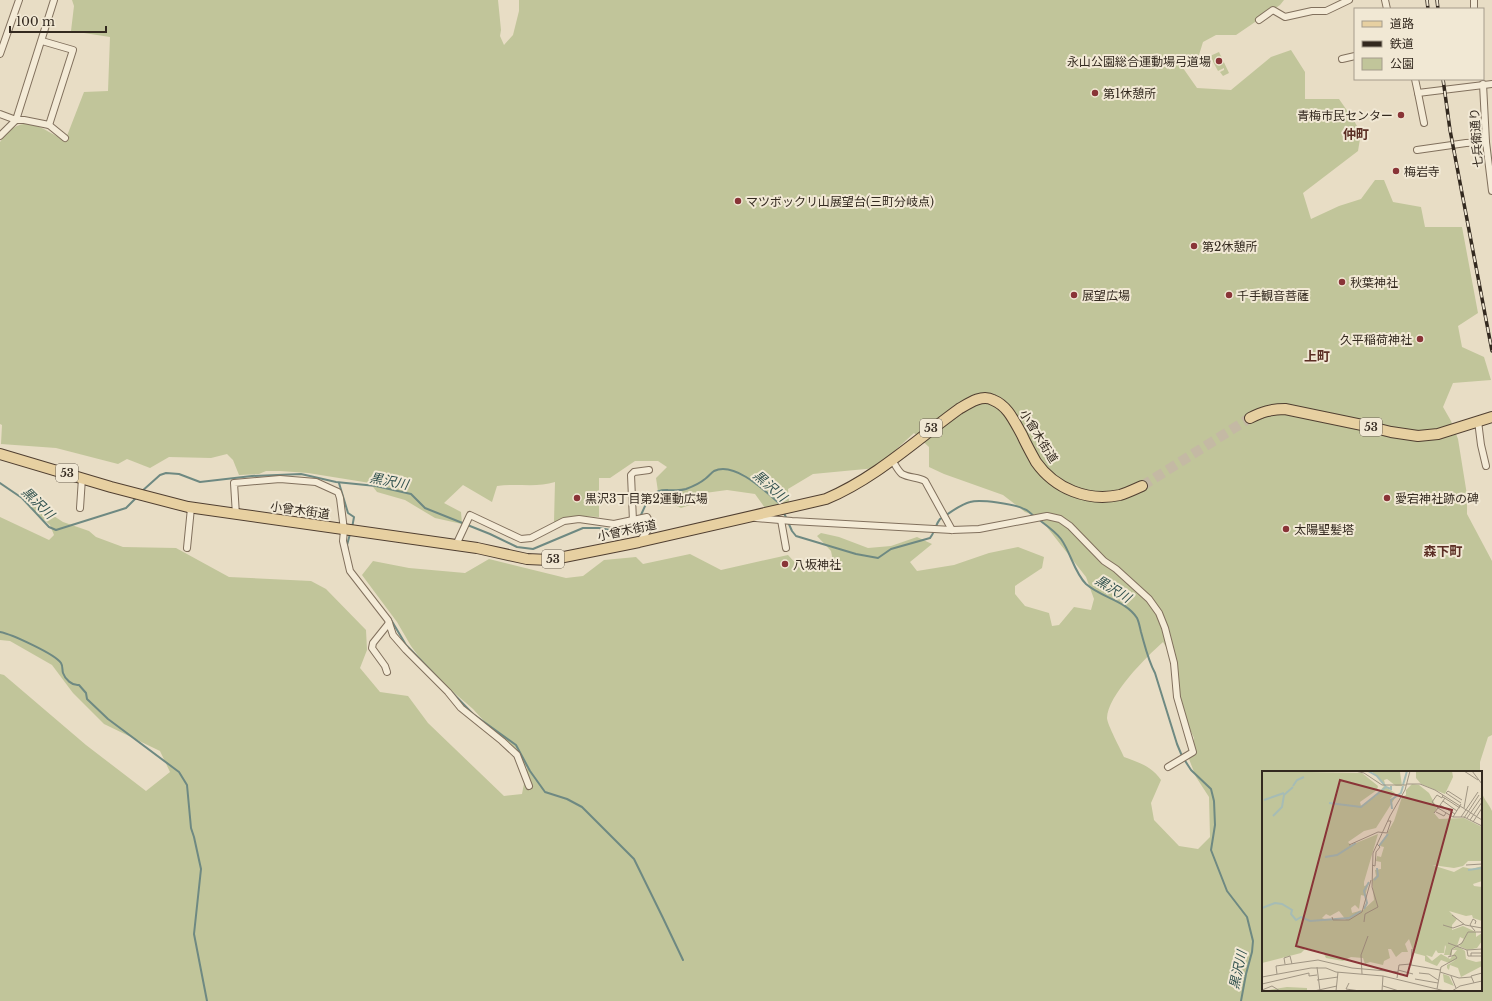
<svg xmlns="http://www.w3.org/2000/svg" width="1492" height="1001" font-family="'Libre Baskerville','Noto Sans JP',serif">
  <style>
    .green { fill: #c1c59a; fill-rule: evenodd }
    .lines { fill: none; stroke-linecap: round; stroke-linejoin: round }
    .stream { stroke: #6e8982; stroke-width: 2 }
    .primary-tunnel { stroke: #c4b9a4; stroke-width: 10; stroke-dasharray: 10 5; stroke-linecap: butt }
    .street-casing { stroke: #81705d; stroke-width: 8 }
    .primary-casing { stroke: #503f31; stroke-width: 12 }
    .street { stroke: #f4ebd7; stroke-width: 6 }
    .primary { stroke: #e7d0a1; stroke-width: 10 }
    .rail-casing { stroke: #33291f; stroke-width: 3.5 }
    .rail { stroke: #f1e8d4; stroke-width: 2; stroke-dasharray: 6; stroke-linecap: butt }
    .poi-dot { fill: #893437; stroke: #f1e8d4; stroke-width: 1.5 }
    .labels { text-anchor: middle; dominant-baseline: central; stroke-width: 4; stroke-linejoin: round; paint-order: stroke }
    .shield { fill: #f1e8d4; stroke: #6c6255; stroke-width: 1 }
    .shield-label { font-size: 11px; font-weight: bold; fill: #33291f }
    .poi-label { font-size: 12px; fill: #33291f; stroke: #f1e8d4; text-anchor: start }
    .street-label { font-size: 12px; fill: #33291f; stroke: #f1e8d4 }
    .neighbourhood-label { font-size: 13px; font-weight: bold; fill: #5b2e24; stroke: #f1e8d4 }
    .water-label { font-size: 13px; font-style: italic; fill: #30514e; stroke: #f1e8d4 }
    .inset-river { fill: none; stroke: #a6bcb5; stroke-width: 2 }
    .inset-road { fill: none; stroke: #a09583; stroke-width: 1 }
    .view { fill: #893437; fill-opacity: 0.15; stroke: #893437; stroke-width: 2 }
    .inset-edge { fill: none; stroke: #33291f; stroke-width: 2 }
  </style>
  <rect width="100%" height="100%" fill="#e8ddc5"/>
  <g class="green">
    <path d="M72,0H498L501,30L500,36L504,45L513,35L519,11V0H1284L1280,5L1236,35H1216L1203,42L1199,55L1183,68L1197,88L1231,90L1271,57L1291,50L1305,72V99H1339L1353,119L1361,133L1358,151L1303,193L1311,219L1339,206L1361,199L1375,180H1384L1393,202L1421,207L1425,227H1462L1478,313L1458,326L1462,347L1484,357L1491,380L1453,383L1443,407L1451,421L1458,439L1467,495V514L1492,561V735L1488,737L1480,762V772H1263V990H1481V788C1481,796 1489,804 1492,811V1001H0V674L4,675L86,745L146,791L170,772L160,751L104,724L73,693L52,665L10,641L0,640V517L49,540L54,535L50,525L29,507L31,501L63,522L89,531L96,537L123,547L176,548L229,577L311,581L326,589L366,630L367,650L360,668L380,692L408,696L428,723L504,796L522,794L527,768L473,709L430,672L411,646L397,622L362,575L373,561L409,568L465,573L489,559L566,578L583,576L604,560L636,557L643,564L690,554L721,570L788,555L801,569L834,566L831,551L817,536L821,533L839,537L868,548L891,546L917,537L932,544L910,562L917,571L954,565L989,553L1018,547L1044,557L1042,568L1015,586V594L1025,606L1049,613L1052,626L1059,625L1074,607L1091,610L1094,599L1086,577L1039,517L1025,512L1003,495L944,474L929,467V447L914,433L876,468L813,474L788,489L789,502L765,508L755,494L727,490L705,493L690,505L681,508L659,498L656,478L667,467L658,461H635L610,478H599V517C582,516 571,515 554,522L555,482C537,488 516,483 497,486L492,502L463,485L444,503L461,512L462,524L435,518L405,500L377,492L370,483L308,473L280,471H266L259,474L239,475L233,460L227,454L211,458L169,457L150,468L127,459L118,464L56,448L1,444L2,425L0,424V142C23,111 37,126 65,141L84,92L108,91L110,37L71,31L74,6ZM1163,642L1176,663L1174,695L1194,738L1189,759L1196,777L1209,797L1210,837L1198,849L1179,846L1154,820L1151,803L1161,780C1151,766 1140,763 1124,757C1121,750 1107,724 1107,718C1107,696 1147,656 1163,642Z"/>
    <path d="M1219,52L1229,73L1223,76L1220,72L1224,70V68L1218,71L1210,56Z"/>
  </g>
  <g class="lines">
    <g class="stream">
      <path d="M0,483L22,498L49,527L56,530L126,508L137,497"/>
      <path d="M339,483L348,513L354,517L352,528"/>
      <path d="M141,492L160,475L166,473L179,474L200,482L252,476L301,474L336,482L376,486L411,494L425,508L490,534L517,547L533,549L583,528H599L621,532L634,529L638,521"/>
      <path d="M784,513L792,531L796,536L856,554L878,558L891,549L930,538C935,532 935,525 940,519C950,513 959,505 970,502C980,499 1015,504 1024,509C1028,510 1031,514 1034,516"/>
      <path d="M640,517C647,503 649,489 668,490C675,490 680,491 686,489C694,486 699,484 705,479C708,477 711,473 714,471C735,461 766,492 780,504L782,507"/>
      <path d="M1038,519C1046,525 1055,531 1061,539C1071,553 1074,572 1086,584C1102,598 1125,600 1137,618C1139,622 1140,628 1141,632C1145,646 1148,660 1155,673L1177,744L1182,756L1191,770L1211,789L1214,801L1215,825L1211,850L1227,891L1247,917L1253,941L1252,952L1246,974L1241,1001"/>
      <path d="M348,551L347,545L350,534"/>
      <path d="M390,618L406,645L473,714L516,745L530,771L545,792L567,799L582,807L634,859L663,918L683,960"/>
      <path d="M0,632C11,634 55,654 61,663C63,666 62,670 63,673C65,679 72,686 79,685L86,693L87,699L108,719L179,772L187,785L191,828L194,837L201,869L194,934L207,1001"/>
    </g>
    <path class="primary-tunnel" d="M1142,486L1250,418"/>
    <defs>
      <g id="street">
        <path d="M1385,0L1387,9"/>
        <path d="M1474,0V9"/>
        <path d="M1259,20L1273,10L1285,17L1312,11H1326L1349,0"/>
        <path d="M42,41L73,50L49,125"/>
        <path d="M0,54L19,0"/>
        <path d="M1342,59L1355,56"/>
        <path d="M1415,79L1418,93L1492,84"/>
        <path d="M1483,84L1486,142L1492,191"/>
        <path d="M1418,93L1424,123"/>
        <path d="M0,114L16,120L54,0"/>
        <path d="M0,136L16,120H24L49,125L65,138"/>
        <path d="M1417,150L1466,143L1486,142"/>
        <path d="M1478,421L1481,445L1486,466"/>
        <path d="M892,460C895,464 898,471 902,474C909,478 918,477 925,481L952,530"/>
        <path d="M80,508L82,478"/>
        <path d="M236,515L234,483L280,479L316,482L338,492L340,498L344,530L343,541L350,571L388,620L393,635L406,650L448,692L461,708L502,741L517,755L529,786"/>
        <path d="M756,518L792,521L952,530L979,529L1047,516L1060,519L1070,526L1104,561L1116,569L1149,599L1159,613L1165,628L1174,663L1177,697L1193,752L1168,767"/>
        <path d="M781,520L786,548"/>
        <path d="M633,521L631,475L634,472L649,470"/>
        <path d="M456,545L470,515L521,539L531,538L564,521L579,519L614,524L647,517C654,526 645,534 639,542"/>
        <path d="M187,548L191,508"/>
        <path d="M387,672L385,666L372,648L373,643L389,623"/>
      </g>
      <g id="primary">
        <path d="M1250,418C1262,412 1271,409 1285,409L1367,426L1391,432L1418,436L1438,434L1492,417"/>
        <path d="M0,454L111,487L188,507L477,548L527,559L549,560L639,542L826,499C876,478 916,440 959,409C969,403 982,394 993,400C1008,406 1014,421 1022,435C1026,444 1031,453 1036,462C1055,489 1088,502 1120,495C1127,493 1135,489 1142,486"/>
      </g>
    </defs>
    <use href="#street" class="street-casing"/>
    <use href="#primary" class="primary-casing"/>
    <use href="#street" class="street"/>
    <use href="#primary" class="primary"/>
    <defs>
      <g id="rail">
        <path d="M1427,0L1428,9"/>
        <path d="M1437,0L1438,9"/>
        <path d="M1443,79L1450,130L1492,351"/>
      </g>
    </defs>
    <use href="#rail" class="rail-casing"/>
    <use href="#rail" class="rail"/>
  </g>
  <g class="poi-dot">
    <circle cx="1219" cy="61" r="4"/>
    <circle cx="1095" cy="93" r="4"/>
    <circle cx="1401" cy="115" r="4"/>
    <circle cx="1396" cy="171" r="4"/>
    <circle cx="738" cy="201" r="4"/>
    <circle cx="1194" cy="246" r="4"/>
    <circle cx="1342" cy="282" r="4"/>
    <circle cx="1074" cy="295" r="4"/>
    <circle cx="1229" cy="295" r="4"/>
    <circle cx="1420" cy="339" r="4"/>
    <circle cx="577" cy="498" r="4"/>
    <circle cx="1387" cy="498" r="4"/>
    <circle cx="1286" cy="529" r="4"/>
    <circle cx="785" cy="564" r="4"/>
  </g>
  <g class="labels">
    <g class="shield">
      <rect x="1360" y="418" width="22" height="18" rx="3"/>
      <rect x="920" y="419" width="22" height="18" rx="3"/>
      <rect x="56" y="464" width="22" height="18" rx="3"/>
      <rect x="542" y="550" width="22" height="18" rx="3"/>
    </g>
    <g class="shield-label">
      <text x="1371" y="427">53</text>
      <text x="931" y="428">53</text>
      <text x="67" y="473">53</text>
      <text x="553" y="559">53</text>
    </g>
    <g class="poi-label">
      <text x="1211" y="61" text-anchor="end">永山公園総合運動場弓道場</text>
      <text x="1103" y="93">第1休憩所</text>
      <text x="1393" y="115" text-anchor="end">青梅市民センター</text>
      <text x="1404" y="171">梅岩寺</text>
      <text x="746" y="201">マツボックリ山展望台(三町分岐点)</text>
      <text x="1202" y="246">第2休憩所</text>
      <text x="1350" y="282">秋葉神社</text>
      <text x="1082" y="295">展望広場</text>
      <text x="1237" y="295">千手観音菩薩</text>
      <text x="1412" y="339" text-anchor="end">久平稲荷神社</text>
      <text x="585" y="498">黒沢3丁目第2運動広場</text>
      <text x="1395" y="498">愛宕神社跡の碑</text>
      <text x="1294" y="529">太陽聖髪塔</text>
      <text x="793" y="564">八坂神社</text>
    </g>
    <g class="street-label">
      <text transform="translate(1476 138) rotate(-94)">七兵衛通り</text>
      <text transform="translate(1039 436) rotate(58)">小曾木街道</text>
      <text transform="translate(300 510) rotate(8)">小曾木街道</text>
      <text transform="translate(627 530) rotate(-12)">小曾木街道</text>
    </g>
    <g class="neighbourhood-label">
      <text x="1356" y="134">仲町</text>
      <text x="1317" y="356">上町</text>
      <text x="1443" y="551">森下町</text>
    </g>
    <g class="water-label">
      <text transform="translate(389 481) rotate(11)">黒沢川</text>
      <text transform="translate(770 486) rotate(41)">黒沢川</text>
      <text transform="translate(38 503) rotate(44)">黒沢川</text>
      <text transform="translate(1113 589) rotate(31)">黒沢川</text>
      <text transform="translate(1238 970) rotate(-78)">黒沢川</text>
    </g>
  </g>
  <g transform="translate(1262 771)">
    <rect width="220" height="220" fill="#e8ddc5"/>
    <path d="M0,0L100,2L116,15L115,19L98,31L99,35L114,25L122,15L133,22L128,28L133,27L114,57L102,60L86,71L89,74L116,63L102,111V115L106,114L103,125L99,124L97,138L93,134L89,137L90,142L101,139L112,129L110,109L114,105L113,99L119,98V91L114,90L115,85L119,86L122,76L118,75L132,50L140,26L144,24V19L150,13L157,14L167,22L175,37L172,42L177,48L202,47L220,56L219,90H206L201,95L192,97L170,94L192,101L201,96L210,98L220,95V110L211,113L212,115L220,116V150L211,147L210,144L204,145L187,140L195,148L190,154V159L201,155L214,161V166L220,162V170L215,177L206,179L197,175L202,168L198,166L195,175L190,178V184H182L184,176L183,174L182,182H176L174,179L170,186L164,184L170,190L179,183L188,188L195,179H190L196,175L203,180L204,188L214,191L220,190V195L199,206L196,197L188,194L187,199L185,197V194L194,189L187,192L179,189L175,195L170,193L163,190V185L152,182L147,168L143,173L146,181H140L134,186L129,178H126L128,187L122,190L121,194L108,191L103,193L101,187L89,186L81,190L64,187L61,181L44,177L39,182L0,192ZM77,140L84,149H65L60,147L64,143L68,145ZM109,0L138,1L140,15H134L125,8L122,9L123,13ZM154,0H190L191,6L183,23L159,13L154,7ZM181,203L187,205L192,215L182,211ZM25,216L45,217V220H1Z" fill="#c1c59a" fill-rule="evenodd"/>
    <path class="inset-river" d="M106,0L115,5L124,16L129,18V15M141,14L145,0M31,15L35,9L42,6M2,29L22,22M67,32L99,36L124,16M130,38L129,29L139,22L141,15M11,45L20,36L22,24L31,16M117,75L126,63M63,86L75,84L94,72M206,99L220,97M112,109L116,105L115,97M0,137L13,132L20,133L30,139L29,143L34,149L39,146L48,150L87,147L99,140M102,138L105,132L102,120L107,111"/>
    <path class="inset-road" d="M93,0L102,2L120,14H144M202,0L216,9M210,0L220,13M145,13H158L173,19L220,49M181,26L198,37M183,27L176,37L191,46H202L220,55M181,30L195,40M199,32L184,22L186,20L200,29M178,34L193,43M202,37L206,15M174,41L182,45L184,42M172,42L176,37L170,31L175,24L180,27L181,24M191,46L199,33M199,46L216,21M202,47L217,24M205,47L219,27M208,49L220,31M211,51L220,37M87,74L116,61L125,62L129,50H126M110,94L113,95L114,81L118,76L115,73M204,94L220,93M190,144L203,154L220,157M70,146L71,149H87L100,141L109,109M102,151L103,143L116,136L110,116L111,82L128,45L143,19L148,0M213,153L214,150L211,148L208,154L213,160M181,154L191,157L202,153M186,172L205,179L220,178M150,178L149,194L178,199M205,179L206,185H220M188,185L190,178L200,172L206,161H220M209,185V182H220M23,193L22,187L28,185L30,193M55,196L58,220M136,199L151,203M178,201L197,207L209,206M157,202L167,203L176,209M15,203L14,195L56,189L90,197L136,201M100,203L99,184L106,165M121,205L183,220M189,205L194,217M0,206L49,197H64L74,201L121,205L120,220M135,207L137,194L149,193M153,208L176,212M55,209L76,206M87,212L84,218L98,220M212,212L209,205L220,202M0,213L47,202V205L55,204M121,215L137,220M175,218L179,196L195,187L193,184L186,186M0,219L10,215L18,220M52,220L75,215M74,220L76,201M190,220L198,215L220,210"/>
    <path class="view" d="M78,9L190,39L145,205L34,175Z"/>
    <rect width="220" height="220" class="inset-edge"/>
  </g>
  <rect x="1354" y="8" width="130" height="72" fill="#f1e8d4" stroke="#a59c8c"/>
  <rect x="1362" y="21" width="20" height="6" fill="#e7d0a1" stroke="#a59c8c"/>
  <text x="1390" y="28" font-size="12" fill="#33291f">道路</text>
  <rect x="1362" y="41" width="20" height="6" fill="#33291f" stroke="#a59c8c"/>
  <text x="1390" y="48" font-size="12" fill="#33291f">鉄道</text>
  <rect x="1362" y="58" width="20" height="12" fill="#c1c59a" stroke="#a59c8c"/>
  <text x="1390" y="68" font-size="12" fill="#33291f">公園</text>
  <path d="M10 26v6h96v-6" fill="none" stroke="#33291f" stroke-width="2"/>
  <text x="16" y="26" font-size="12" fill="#33291f" stroke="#f1e8d4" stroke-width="3" paint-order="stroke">100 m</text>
</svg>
